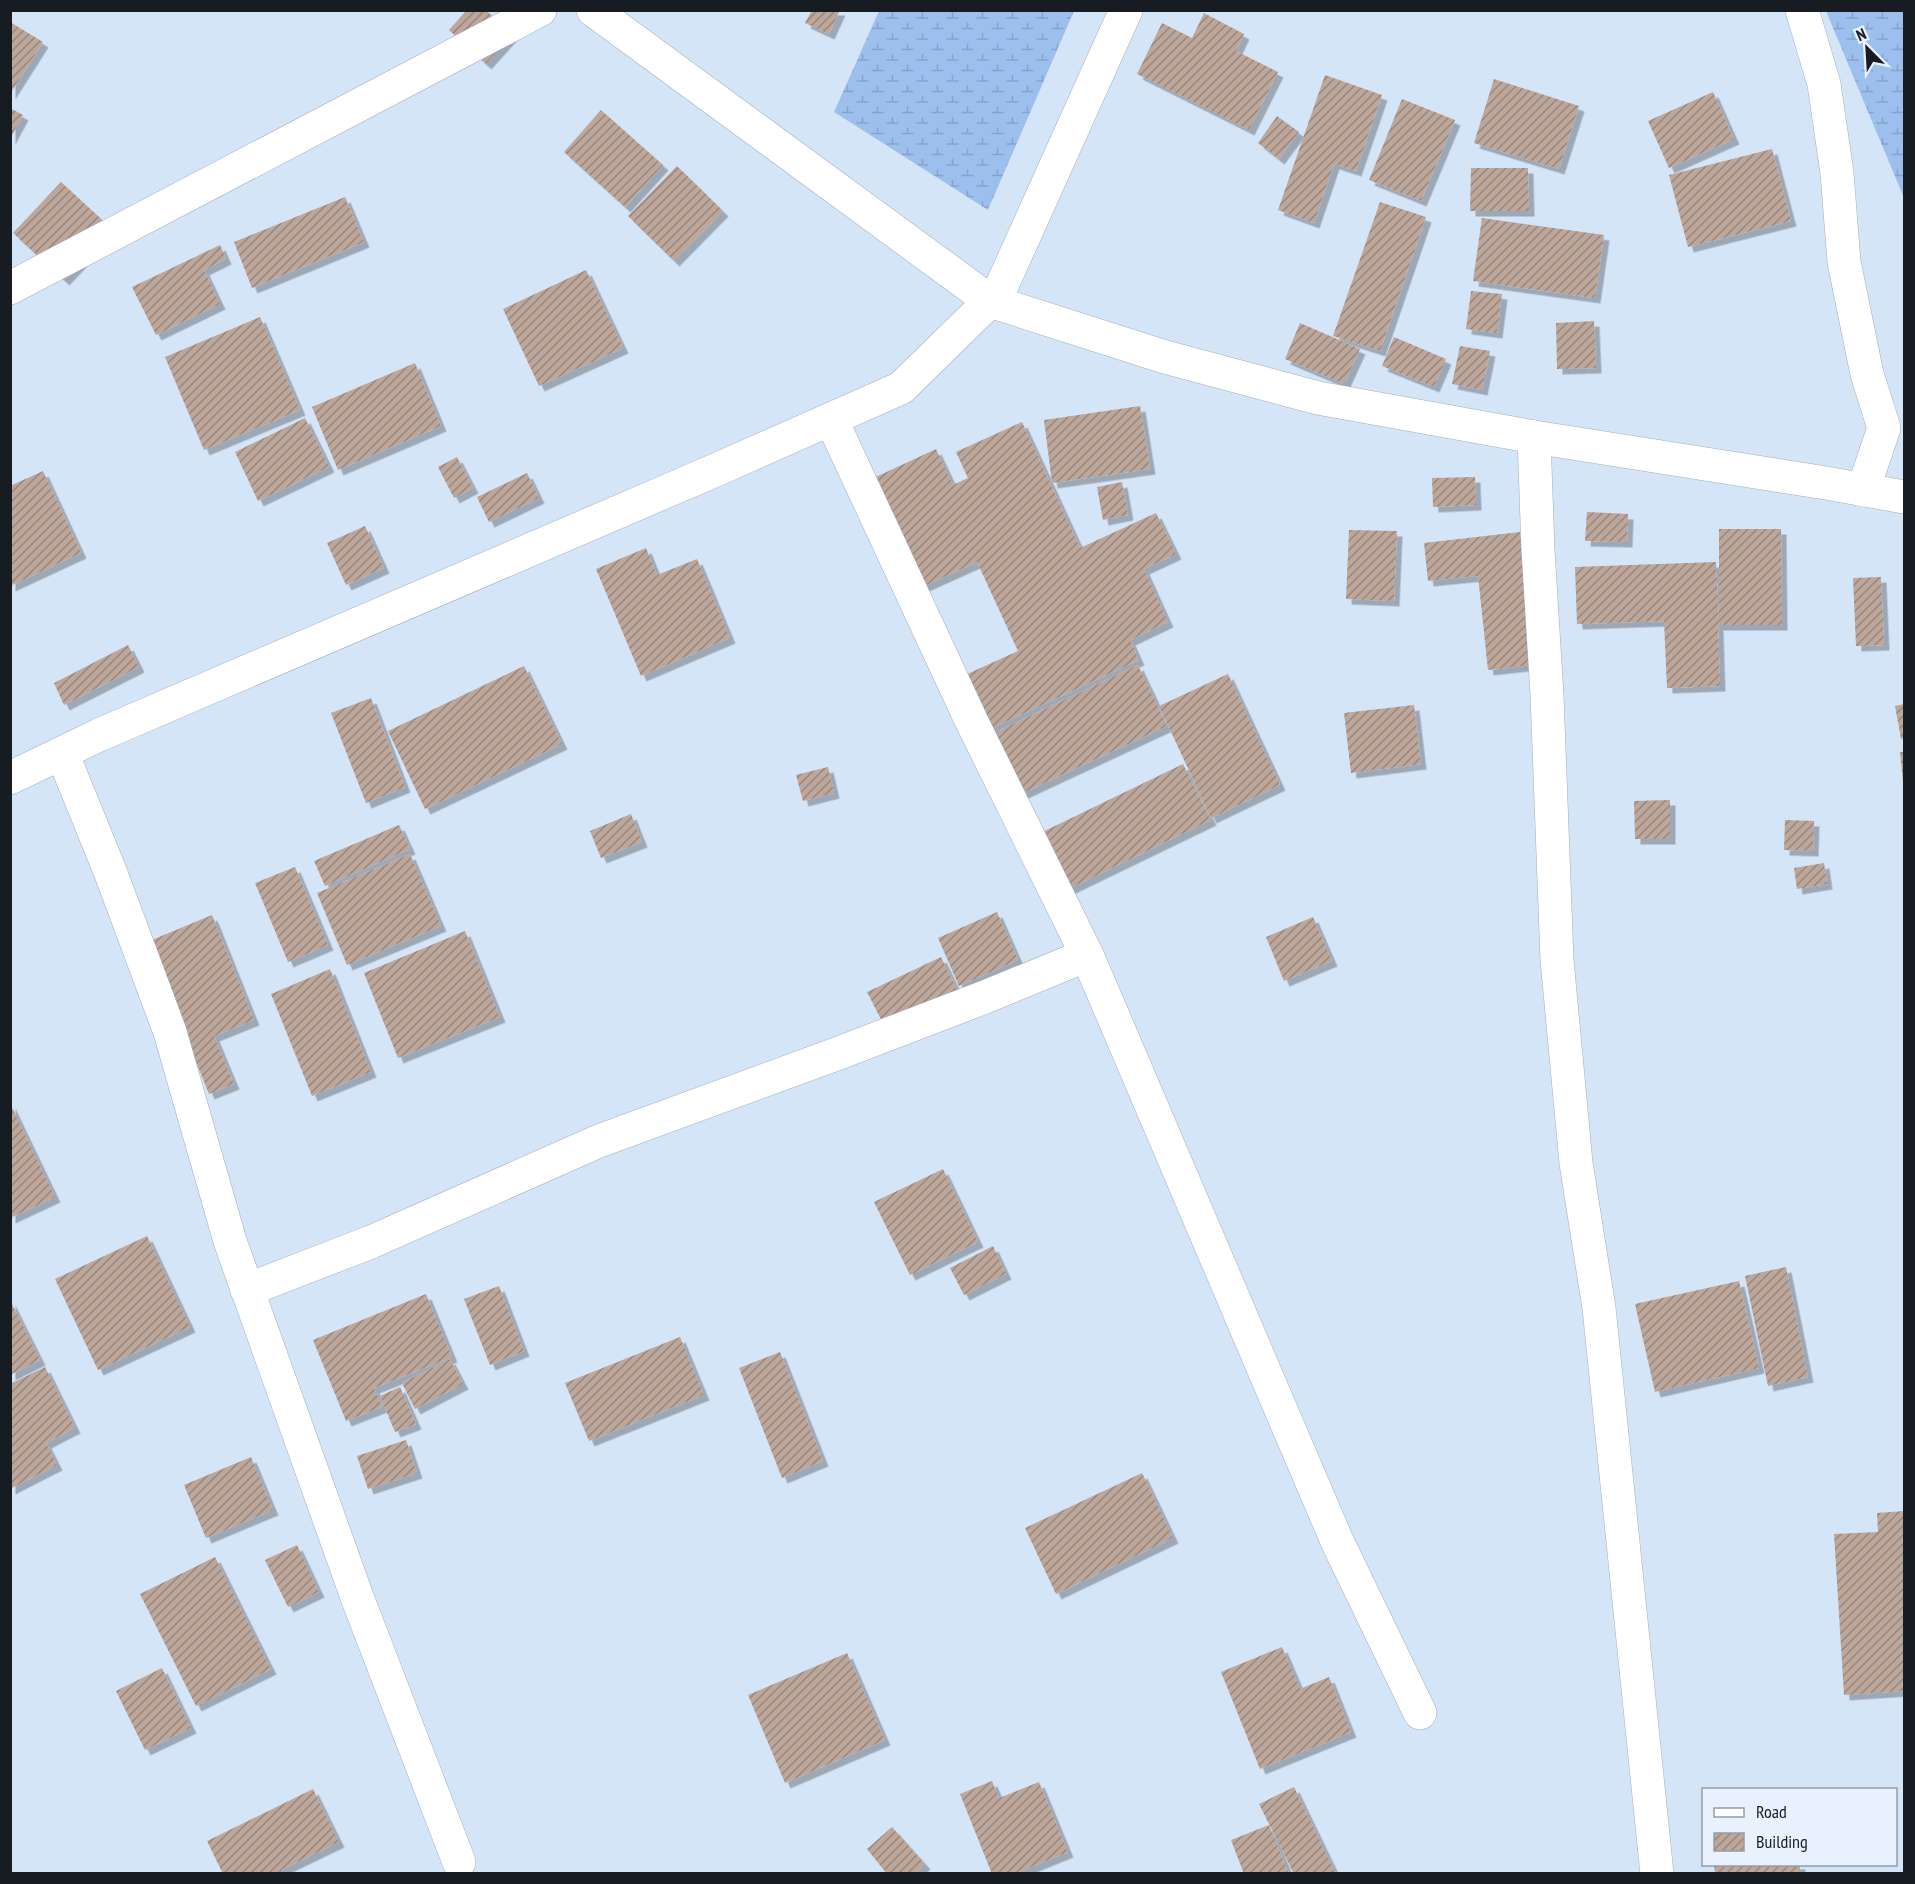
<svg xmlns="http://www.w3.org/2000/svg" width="1915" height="1884" font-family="'PT Sans Narrow',sans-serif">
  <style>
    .wetland { fill: url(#wetland-marsh) }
    .building { fill: url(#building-hatch); filter: url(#shadow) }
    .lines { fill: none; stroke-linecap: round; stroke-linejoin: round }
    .street-casing { stroke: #a0aec1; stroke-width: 34 }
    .secondary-casing { stroke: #a0aec1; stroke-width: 34 }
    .street { stroke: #fff; stroke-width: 33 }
    .secondary { stroke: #fff; stroke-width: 33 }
  </style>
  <defs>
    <pattern id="wetland-marsh" width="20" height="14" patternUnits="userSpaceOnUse" patternTransform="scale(1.5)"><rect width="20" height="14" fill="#9cbfed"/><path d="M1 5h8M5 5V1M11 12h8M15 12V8" fill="none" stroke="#86a4cb"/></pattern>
    <pattern id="building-hatch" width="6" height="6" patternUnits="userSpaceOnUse" patternTransform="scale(1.5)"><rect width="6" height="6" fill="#bda69a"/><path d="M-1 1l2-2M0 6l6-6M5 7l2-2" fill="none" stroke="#99867d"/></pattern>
    <filter id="shadow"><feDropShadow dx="5.5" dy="5.5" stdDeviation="0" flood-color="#0004"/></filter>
  </defs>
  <rect width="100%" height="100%" fill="#d5e5f8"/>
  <g class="wetland">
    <path d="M879,11H1074L988,210L834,112Z"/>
    <path d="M1826,11H1904V198Z"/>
  </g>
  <g class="building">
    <path d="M467,10H486L512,35L486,64L449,30Z"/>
    <path d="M812,10H840L829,34L805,23Z"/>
    <path d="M1204,13L1244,34L1236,51L1278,72L1249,130L1137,74L1162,23L1192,38Z"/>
    <path d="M10,22L43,42L10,94Z"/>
    <path d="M1325,75L1382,95L1356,171L1334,164L1314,223L1278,210Z"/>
    <path d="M1494,79L1579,106L1559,169L1474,143Z"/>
    <path d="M1713,92L1734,139L1669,168L1648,121Z"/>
    <path d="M1402,99L1455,120L1421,201L1369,180Z"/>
    <path d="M10,108L23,115L10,139Z"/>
    <path d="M601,110L663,165L625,207L564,152Z"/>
    <path d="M1277,116L1299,132L1279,159L1258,143Z"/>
    <path d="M1772,149L1791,221L1688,247L1669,175Z"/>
    <path d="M677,166L723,211L674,261L628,216Z"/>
    <path d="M1471,168H1528L1529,211H1470Z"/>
    <path d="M61,182L112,229L64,280L13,233Z"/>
    <path d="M345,197L364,242L252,288L234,242Z"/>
    <path d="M1380,202L1426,217L1380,351L1333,336Z"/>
    <path d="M1482,218L1604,235L1595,298L1473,281Z"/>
    <path d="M220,245L226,259L204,270L220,304L156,335L132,287Z"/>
    <path d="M586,270L623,348L539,386L503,309Z"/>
    <path d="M1471,291L1502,294L1497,333L1466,329Z"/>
    <path d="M260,317L300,410L204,450L165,357Z"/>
    <path d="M1594,321L1596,368L1557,369L1556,323Z"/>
    <path d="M1300,323L1360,349L1344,384L1285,359Z"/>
    <path d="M1394,337L1446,359L1434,387L1382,366Z"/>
    <path d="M1460,346L1490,351L1482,390L1452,384Z"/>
    <path d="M415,363L441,426L338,470L312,407Z"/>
    <path d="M1140,406L1150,469L1052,483L1044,420Z"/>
    <path d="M305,418L329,467L258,501L235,452Z"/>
    <path d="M1022,422L1080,548L1156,513L1176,554L1144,569L1168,622L1130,640L1139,660L979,734L954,680L1018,651L977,562L915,590L865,482L936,449L953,485L968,478L956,452Z"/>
    <path d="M457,457L473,488L454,498L438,467Z"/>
    <path d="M43,471L81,553L10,586V486Z"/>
    <path d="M527,473L539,498L489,522L477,497Z"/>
    <path d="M1475,477L1476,505L1433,507L1432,478Z"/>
    <path d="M1122,482L1128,515L1103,520L1097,487Z"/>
    <path d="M1587,512L1628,514L1627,542L1585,541Z"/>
    <path d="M365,526L384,568L346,585L327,543Z"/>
    <path d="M1719,529H1781L1782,625H1718L1720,686L1667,688L1664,621L1577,624L1575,567L1716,562L1719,622Z"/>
    <path d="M1349,530L1397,531L1394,601L1346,599Z"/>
    <path d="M1520,532L1534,665L1488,670L1478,576L1428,581L1424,543Z"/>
    <path d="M646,548L657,575L697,559L730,638L641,676L596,569Z"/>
    <path d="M1881,577L1884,645L1856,646L1853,578Z"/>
    <path d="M128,645L139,667L64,705L54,683Z"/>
    <path d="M1138,665L1167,726L1010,799L981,739Z"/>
    <path d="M524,666L562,744L425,809L388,731Z"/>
    <path d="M1228,674L1280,785L1211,818L1159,706Z"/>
    <path d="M371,698L405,787L366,803L331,713Z"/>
    <path d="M1904,704V738L1901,739L1895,706Z"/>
    <path d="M1414,705L1421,764L1351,773L1344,713Z"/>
    <path d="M1900,752H1904V782H1903Z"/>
    <path d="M1183,764L1211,820L1054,896L1026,840Z"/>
    <path d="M828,767L834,793L803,801L796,775Z"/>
    <path d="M1670,800V839H1635L1634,801Z"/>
    <path d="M631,814L642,842L601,858L590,831Z"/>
    <path d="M1785,820L1814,821L1813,851L1784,850Z"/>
    <path d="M399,825L410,849L325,886L314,861Z"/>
    <path d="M410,854L441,926L347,965L317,893Z"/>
    <path d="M1824,863L1827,884L1797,889L1794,868Z"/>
    <path d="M295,867L328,945L288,962L255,883Z"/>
    <path d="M997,912L1018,960L959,986L938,938Z"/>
    <path d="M212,915L254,1020L214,1036L234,1084L209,1094L147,942Z"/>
    <path d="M1313,917L1332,961L1284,981L1266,937Z"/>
    <path d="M465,931L500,1017L398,1058L364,973Z"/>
    <path d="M941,957L960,996L887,1031L867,992Z"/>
    <path d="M330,969L371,1072L312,1096L271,994Z"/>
    <path d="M10,1103L55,1197L10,1218Z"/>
    <path d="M943,1169L978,1242L910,1275L874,1202Z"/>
    <path d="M147,1236L190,1327L98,1370L55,1279Z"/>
    <path d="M993,1246L1006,1274L964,1295L950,1268Z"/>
    <path d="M1786,1267L1808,1377L1768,1386L1745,1276Z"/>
    <path d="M1739,1281L1759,1368L1655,1392L1635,1304Z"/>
    <path d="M499,1286L524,1351L490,1365L464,1299Z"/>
    <path d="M426,1294L452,1357L374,1388L382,1407L346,1421L313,1340Z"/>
    <path d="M10,1300L40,1360L10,1375Z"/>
    <path d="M680,1337L704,1395L589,1441L565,1383Z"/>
    <path d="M780,1352L823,1461L782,1478L739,1368Z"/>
    <path d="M450,1359L463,1384L415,1409L402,1383Z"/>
    <path d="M45,1367L75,1428L46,1443L57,1465L10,1489V1384Z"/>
    <path d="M400,1387L416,1424L395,1432L380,1396Z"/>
    <path d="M406,1440L417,1473L368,1489L357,1456Z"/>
    <path d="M251,1457L273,1510L206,1538L184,1485Z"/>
    <path d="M1142,1473L1173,1538L1056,1594L1025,1528Z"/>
    <path d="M1904,1511V1691L1844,1695L1834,1534L1878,1532L1877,1513Z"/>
    <path d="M297,1545L319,1592L288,1607L265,1560Z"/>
    <path d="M215,1557L271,1669L196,1706L140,1594Z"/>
    <path d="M1282,1647L1300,1689L1329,1677L1351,1732L1260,1769L1221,1672Z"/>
    <path d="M847,1653L885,1740L785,1783L748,1695Z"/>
    <path d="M162,1668L191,1728L145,1750L116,1691Z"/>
    <path d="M992,1781L999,1798L1039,1782L1068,1852L1014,1874H992L960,1794Z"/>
    <path d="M1294,1787L1336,1874H1294L1259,1804Z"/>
    <path d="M313,1789L339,1842L281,1870L283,1874H223L207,1841Z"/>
    <path d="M1269,1825L1289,1874H1244L1231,1840Z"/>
    <path d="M892,1827L925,1864L914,1874H887L867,1849Z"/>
    <path d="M1714,1864H1800V1874H1715Z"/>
  </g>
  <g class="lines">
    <defs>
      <g id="street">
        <path d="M1802,10L1824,84L1837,173L1844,262L1867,374L1884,428L1863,490"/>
        <path d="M10,288L540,10"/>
        <path d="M990,301L999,292L1126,10"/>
        <path d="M831,419L971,720L1087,955L1337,1541L1420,1713"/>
        <path d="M1534,437L1538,550L1547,695L1557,960L1576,1163L1599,1308L1657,1874"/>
        <path d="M62,753L110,871L170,1032L230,1241L357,1597L459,1862"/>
        <path d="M247,1290L371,1242L599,1141L839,1053L985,997L1087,955"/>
      </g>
      <g id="secondary">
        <path d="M593,10L990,301L1165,357L1318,398L1534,437L1826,483L1904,497"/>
        <path d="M10,778L99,735L718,469L901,388L990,301"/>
      </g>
    </defs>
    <use href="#street" class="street-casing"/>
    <use href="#secondary" class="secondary-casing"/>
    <use href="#street" class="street"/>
    <use href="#secondary" class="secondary"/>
  </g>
  <rect width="1915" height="1884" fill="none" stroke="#171c23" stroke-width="24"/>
  <rect x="1702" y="1788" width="195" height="78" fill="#e8f1fd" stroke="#949ca6" stroke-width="1.5"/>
  <rect x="1714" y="1808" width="30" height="9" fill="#ffffff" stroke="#949ca6" stroke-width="1.5"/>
  <text x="1756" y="1818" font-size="18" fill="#171c23">Road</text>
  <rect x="1714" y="1833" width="30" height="18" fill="url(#building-hatch)" stroke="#949ca6" stroke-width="1.5"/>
  <text x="1756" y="1848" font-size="18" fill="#171c23">Building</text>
  <g transform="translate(1867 48) rotate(336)" stroke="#e8f1fd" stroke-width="4.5" paint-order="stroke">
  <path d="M0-4.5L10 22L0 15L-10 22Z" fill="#171c23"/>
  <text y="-9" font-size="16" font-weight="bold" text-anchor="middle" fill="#171c23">N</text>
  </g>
</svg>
